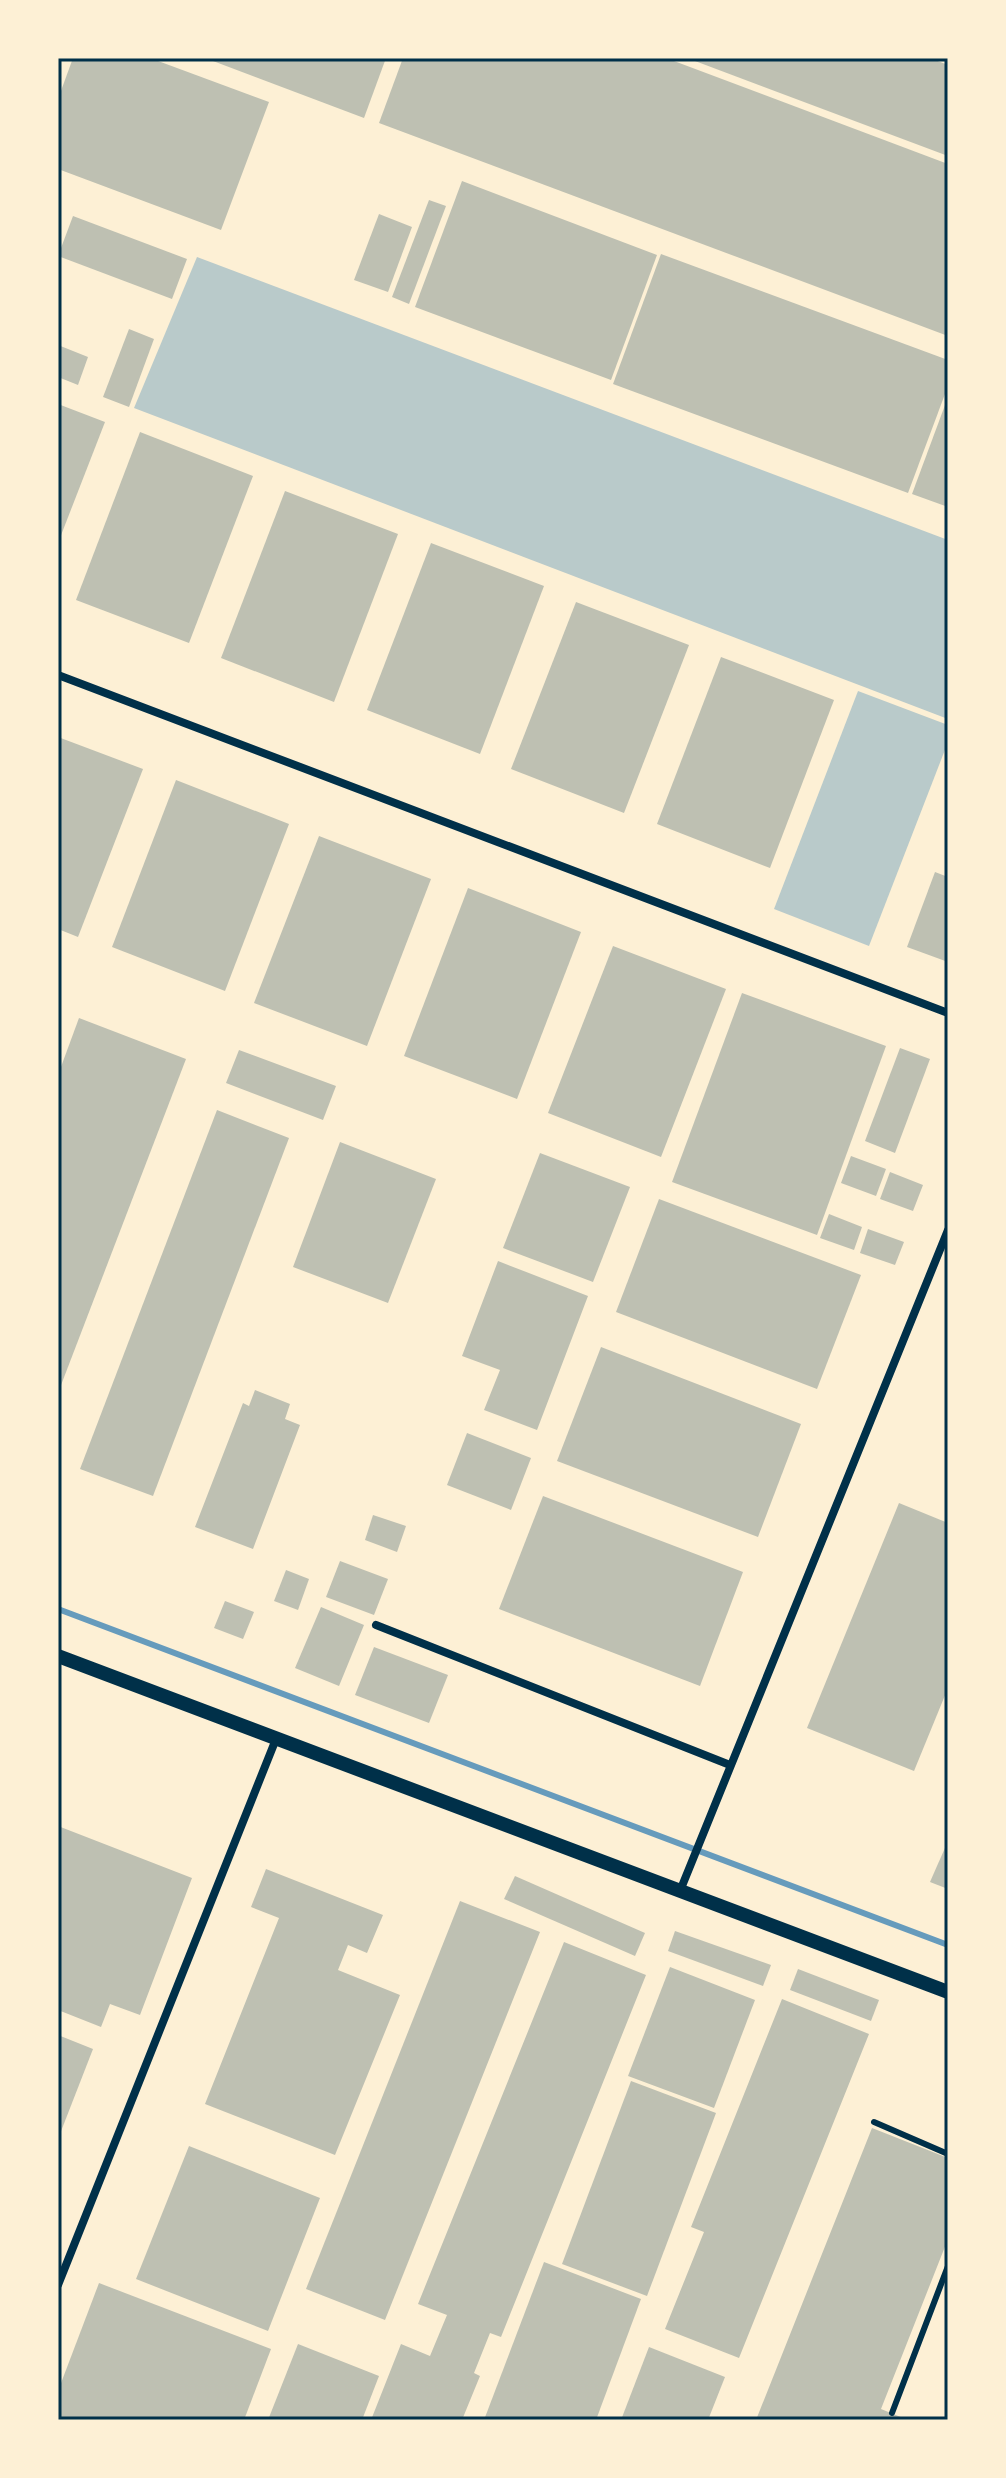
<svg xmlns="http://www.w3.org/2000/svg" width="1006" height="2478" font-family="'IBM Plex Sans',sans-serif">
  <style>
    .green { fill: #b9caca }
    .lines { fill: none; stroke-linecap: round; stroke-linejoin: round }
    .stream { stroke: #669bbc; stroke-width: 6 }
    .building { fill: #bec0b2 }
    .service { stroke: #003049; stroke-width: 6 }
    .minor { stroke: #003049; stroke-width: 8 }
    .tertiary { stroke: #003049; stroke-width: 14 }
    .neatline { fill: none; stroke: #003049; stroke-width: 3 }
  </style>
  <rect width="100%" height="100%" fill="#fdf0d5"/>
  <g class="green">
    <path d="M197,257L948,540V719L134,408Z"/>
    <path d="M858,691L948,725V742L869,946L774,909Z"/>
  </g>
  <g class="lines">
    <path class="stream" d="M58,1609L948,1945"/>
  </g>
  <g class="building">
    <path d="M73,58H150L269,102L221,230L58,169V99Z"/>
    <path d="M205,58H386L364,118Z"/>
    <path d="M403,58H666L948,164V336L379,123Z"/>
    <path d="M687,58H930L948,65V156Z"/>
    <path d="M462,181L657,255L611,380L415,307Z"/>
    <path d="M429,200L446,206L409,304L392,297Z"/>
    <path d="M379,214L412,227L388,292L354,280Z"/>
    <path d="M73,216L187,259L172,299L58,256Z"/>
    <path d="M661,254L948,360V386L908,493L613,384Z"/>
    <path d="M129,329L154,339L129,407L103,397Z"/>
    <path d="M58,345L88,357L78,385L58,377Z"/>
    <path d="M948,397V507L912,494Z"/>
    <path d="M58,404L105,422L58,543Z"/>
    <path d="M140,432L253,476L189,643L76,600Z"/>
    <path d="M285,491L398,534L334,702L221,658Z"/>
    <path d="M431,543L544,586L480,754L367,710Z"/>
    <path d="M576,602L689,645L624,813L511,769Z"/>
    <path d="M721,657L834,700L770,868L657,824Z"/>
    <path d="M58,737L143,769L78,937L58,929Z"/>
    <path d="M176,780L289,824L225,991L112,947Z"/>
    <path d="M319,836L431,879L367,1046L254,1003Z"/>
    <path d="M935,872L948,877V962L907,947Z"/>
    <path d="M468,888L581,932L517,1099L404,1056Z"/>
    <path d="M613,946L726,989L661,1157L548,1113Z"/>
    <path d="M742,993L886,1046L817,1235L672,1182Z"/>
    <path d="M79,1018L186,1059L58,1393V1075Z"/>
    <path d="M900,1048L930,1059L895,1153L865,1141Z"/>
    <path d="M239,1050L336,1086L323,1120L226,1083Z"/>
    <path d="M217,1110L289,1138L153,1496L80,1469Z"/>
    <path d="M340,1142L436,1179L388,1303L293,1267Z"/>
    <path d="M540,1153L630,1187L593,1282L503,1248Z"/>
    <path d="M851,1156L886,1169L876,1196L841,1183Z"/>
    <path d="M890,1172L923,1185L913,1211L880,1199Z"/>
    <path d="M659,1199L861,1275L817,1389L616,1312Z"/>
    <path d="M829,1214L862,1227L854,1250L820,1238Z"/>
    <path d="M868,1229L904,1242L895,1265L860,1253Z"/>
    <path d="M498,1261L588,1296L537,1430L484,1410L500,1370L462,1356Z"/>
    <path d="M601,1347L801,1424L758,1537L557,1461Z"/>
    <path d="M255,1390L290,1404L285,1419L300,1425L253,1549L195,1527L243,1403L249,1406Z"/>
    <path d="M467,1433L531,1458L511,1510L447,1485Z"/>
    <path d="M543,1496L743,1572L700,1686L499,1609Z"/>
    <path d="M899,1503L948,1523V1688L914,1771L807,1728Z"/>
    <path d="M373,1515L406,1526L397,1552L365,1540Z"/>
    <path d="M340,1561L388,1579L374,1615L326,1597Z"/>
    <path d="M286,1570L309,1579L298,1610L274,1601Z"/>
    <path d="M225,1601L254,1612L243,1639L214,1628Z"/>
    <path d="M321,1607L364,1625L339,1686L295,1668Z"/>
    <path d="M374,1647L448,1675L429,1723L355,1695Z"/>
    <path d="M58,1826L192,1878L140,2015L110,2004L101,2027L58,2010Z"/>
    <path d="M948,1841V1889L930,1882Z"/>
    <path d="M266,1869L383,1915L367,1953L348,1945L338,1970L400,1995L335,2155L205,2104L279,1918L251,1907Z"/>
    <path d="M515,1876L645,1933L635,1956L504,1899Z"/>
    <path d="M460,1901L540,1932L385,2320L306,2289Z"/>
    <path d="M675,1931L771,1965L763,1986L668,1951Z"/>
    <path d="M564,1942L646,1975L501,2337L490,2333L474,2373L480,2376L462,2420H371L401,2344L430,2356L447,2315L418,2304Z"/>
    <path d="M670,1967L755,2000L714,2108L628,2076Z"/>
    <path d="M798,1969L879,2000L871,2021L790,1990Z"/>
    <path d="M782,1999L869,2034L739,2358L665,2329L704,2232L691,2227Z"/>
    <path d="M58,2035L93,2049L58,2139Z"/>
    <path d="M631,2081L716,2113L647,2296L562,2264Z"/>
    <path d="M872,2128L948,2158V2239L881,2409L908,2420H756Z"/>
    <path d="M189,2146L320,2198L268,2331L136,2279Z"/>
    <path d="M544,2262L641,2299L596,2420H484Z"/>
    <path d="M99,2283L271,2349L244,2420H58V2391Z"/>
    <path d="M298,2344L379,2376L362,2420H268Z"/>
    <path d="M649,2347L725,2377L708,2420H621Z"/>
  </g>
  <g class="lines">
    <g class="service">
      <path d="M874,2122L948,2154"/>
      <path d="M892,2413L948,2266"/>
    </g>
    <g class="minor">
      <path d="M58,675L948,1013"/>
      <path d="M376,1625L730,1765"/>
      <path d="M680,1891L948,1230"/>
      <path d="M58,2285L276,1739"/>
    </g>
    <path class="tertiary" d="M58,1656L948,1992"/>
  </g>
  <rect width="1006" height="2478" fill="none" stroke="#fdf0d5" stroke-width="120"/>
  <rect x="60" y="60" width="886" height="2358" class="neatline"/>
</svg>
